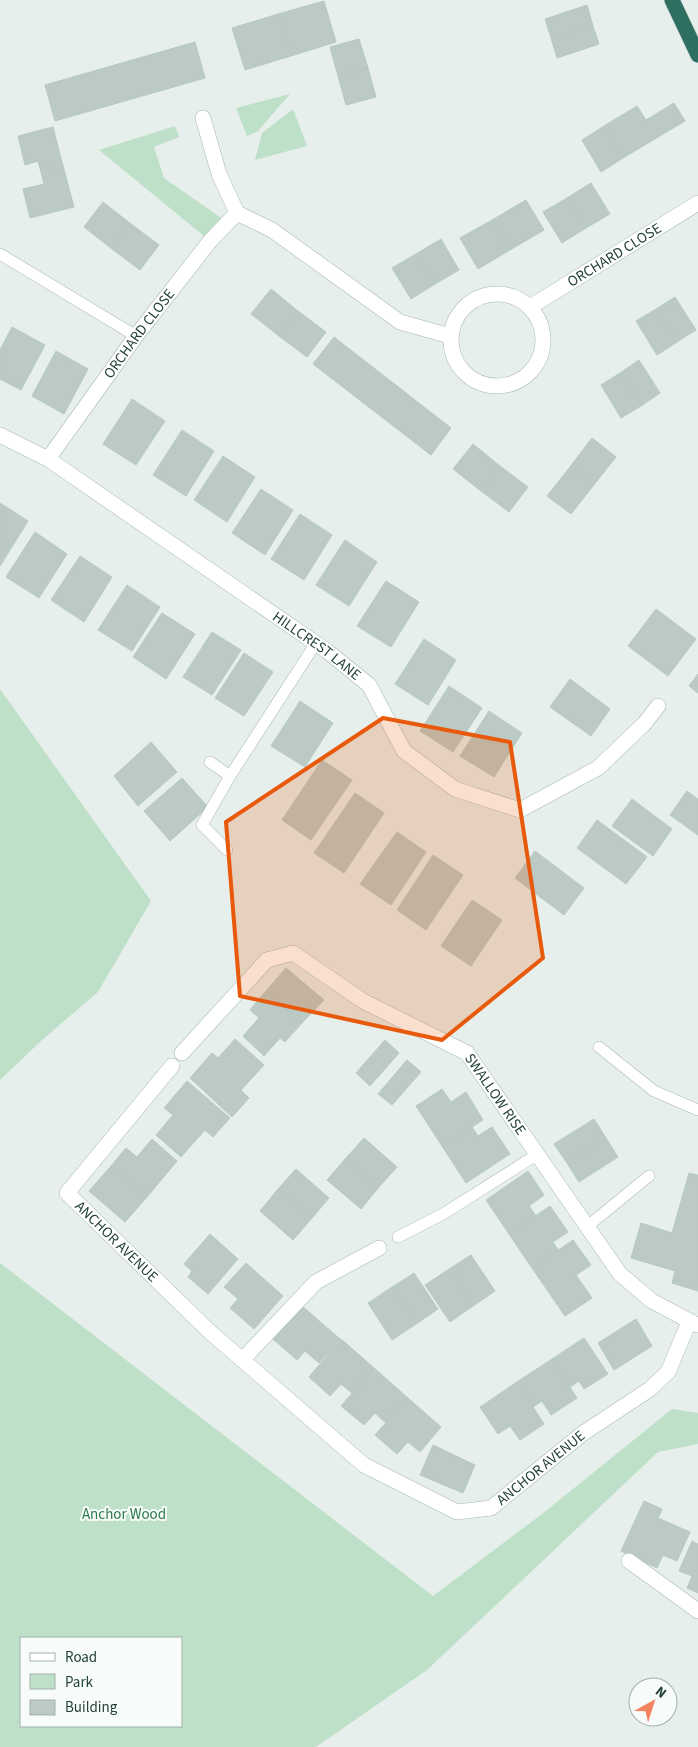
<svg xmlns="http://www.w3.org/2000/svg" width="698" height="1747" font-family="'Source Sans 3',sans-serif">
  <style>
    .green { fill: #bfe0c8; fill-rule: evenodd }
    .building { fill: #bbcac4; stroke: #b8c9c2 }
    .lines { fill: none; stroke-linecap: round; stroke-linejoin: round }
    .lane-casing { stroke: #a8b8b2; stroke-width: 12 }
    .street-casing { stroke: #a8b8b2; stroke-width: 16 }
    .highway-casing { stroke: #c2cac8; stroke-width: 16 }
    .lane { stroke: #fff; stroke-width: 11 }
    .street { stroke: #fff; stroke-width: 15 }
    .highway { stroke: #2f6f62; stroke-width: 15 }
    .marked { fill: #e8590c; fill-opacity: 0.2; stroke: #e8590c; stroke-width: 4; stroke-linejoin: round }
    .labels { text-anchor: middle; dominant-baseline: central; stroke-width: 4; stroke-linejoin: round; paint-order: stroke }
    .street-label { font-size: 15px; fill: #24423a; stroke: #f7fbf9 }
    .park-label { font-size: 15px; fill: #2d7a4b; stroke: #f7fbf9 }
  </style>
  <rect width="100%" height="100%" fill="#e6efeb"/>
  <g class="green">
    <path d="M290,94L258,131L247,136L236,108Z"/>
    <path d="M293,109L307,146L255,160L262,133Z"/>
    <path d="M175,126L179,137L154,147L164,178L227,222L210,241L99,150Z"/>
    <path d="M0,689L151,901L98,992L42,1040L0,1080Z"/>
    <path d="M0,1263L433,1596L542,1514L672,1409L698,1413V1444L658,1452L427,1670L316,1747H0ZM21,1638H181V1726H21Z"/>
  </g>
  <g class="building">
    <path d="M324,1L336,42L291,56L278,14Z"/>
    <path d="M587,5L593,26L551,38L545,19Z"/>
    <path d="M278,14L291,56L245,70L232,28Z"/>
    <path d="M593,26L599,44L557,58L551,38Z"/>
    <path d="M359,39L368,68L338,76L330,47Z"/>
    <path d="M195,42L205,78L55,121L45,85Z"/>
    <path d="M368,68L376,97L346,105L338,76Z"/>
    <path d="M674,103L685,121L623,158L604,126L637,106L646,120Z"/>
    <path d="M604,126L623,158L601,172L582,140Z"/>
    <path d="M53,127L63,166L41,172L38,161L25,165L18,136Z"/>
    <path d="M63,166L74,207L30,218L23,189L44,184L41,172Z"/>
    <path d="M591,183L610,214L586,228L567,198Z"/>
    <path d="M567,198L586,228L562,243L543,212Z"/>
    <path d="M526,200L544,230L510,250L492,220Z"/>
    <path d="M103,202L131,224L112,249L84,227Z"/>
    <path d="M492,220L510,250L478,269L460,238Z"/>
    <path d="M131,224L159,245L140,270L112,249Z"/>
    <path d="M441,239L459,270L435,284L416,254Z"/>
    <path d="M416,254L435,284L411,299L392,268Z"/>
    <path d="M271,289L298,311L279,336L251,314Z"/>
    <path d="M675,297L696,330L677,342L656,309Z"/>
    <path d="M656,309L677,342L657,355L636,321Z"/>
    <path d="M298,311L326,332L307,357L279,336Z"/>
    <path d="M12,327L45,345L21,390L0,379V350Z"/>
    <path d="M334,337L451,428L431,455L313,364Z"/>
    <path d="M56,351L88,369L64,414L32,396Z"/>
    <path d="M639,360L660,393L641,406L620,373Z"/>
    <path d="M620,373L641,406L621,418L601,385Z"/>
    <path d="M132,399L165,421L136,465L103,444Z"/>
    <path d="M182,430L214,451L186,496L153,475Z"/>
    <path d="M592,438L616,457L593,486L570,467Z"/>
    <path d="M473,444L500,466L481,491L453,469Z"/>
    <path d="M223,456L255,477L227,522L194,500Z"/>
    <path d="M500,466L528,487L509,512L481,491Z"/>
    <path d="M570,467L593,486L571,514L547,496Z"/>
    <path d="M261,489L293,510L265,555L232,533Z"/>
    <path d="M0,503L28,521L0,566Z"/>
    <path d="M300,514L332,535L304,580L271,559Z"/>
    <path d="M35,532L67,554L39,598L6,577Z"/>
    <path d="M345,540L377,562L349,606L316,585Z"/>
    <path d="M80,556L112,577L84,622L51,600Z"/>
    <path d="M386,581L419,602L391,647L357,626Z"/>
    <path d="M127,585L160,607L132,651L98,630Z"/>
    <path d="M656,609L696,639L668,676L628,646Z"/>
    <path d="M162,613L195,634L166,679L133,657Z"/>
    <path d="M212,632L241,650L212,695L183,677Z"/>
    <path d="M424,639L456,660L428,705L395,684Z"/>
    <path d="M244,653L273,672L244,716L215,698Z"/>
    <path d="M698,674V693L689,686Z"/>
    <path d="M570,679L610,709L591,736L550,707Z"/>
    <path d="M449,686L482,708L453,752L420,731Z"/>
    <path d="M300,701L333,723L305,767L271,746Z"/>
    <path d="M489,711L522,733L494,777L460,756Z"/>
    <path d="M151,742L177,772L138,806L114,776Z"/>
    <path d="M322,760L352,780L311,840L282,820Z"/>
    <path d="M182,778L208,807L170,841L144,811Z"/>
    <path d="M687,791L698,799V835L670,815Z"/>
    <path d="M355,793L384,813L344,873L314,853Z"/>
    <path d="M632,799L672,829L653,856L612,826Z"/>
    <path d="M597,820L647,857L626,884L577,848Z"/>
    <path d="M397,832L426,852L391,905L360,884Z"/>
    <path d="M535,851L584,888L564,915L515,878Z"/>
    <path d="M433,855L463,875L426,930L397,910Z"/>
    <path d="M472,900L502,920L471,966L441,946Z"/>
    <path d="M286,968L324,1000L302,1023L266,991Z"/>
    <path d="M266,991L302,1023L285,1042L280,1038L264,1056L243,1036L259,1018L250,1010Z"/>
    <path d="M235,1039L264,1065L241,1090L249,1098L232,1117L190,1078L212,1053L218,1058Z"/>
    <path d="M385,1040L399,1053L370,1086L356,1073Z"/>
    <path d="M407,1060L421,1072L392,1105L378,1094Z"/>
    <path d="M187,1081L230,1118L213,1137L205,1130L181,1157L156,1135L173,1115L164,1108Z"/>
    <path d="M442,1089L451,1102L466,1092L483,1120L442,1146L416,1106Z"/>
    <path d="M594,1119L606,1138L567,1163L554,1144Z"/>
    <path d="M472,1127L478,1136L492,1127L510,1154L466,1183L442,1146Z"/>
    <path d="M364,1138L397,1167L379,1187L346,1158Z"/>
    <path d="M606,1138L618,1157L579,1182L567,1163Z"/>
    <path d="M152,1139L177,1161L147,1197L111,1166L126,1148L137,1157Z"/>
    <path d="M346,1158L379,1187L361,1209L327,1180Z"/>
    <path d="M111,1166L147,1197L125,1222L89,1191Z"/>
    <path d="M296,1169L329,1198L312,1218L278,1189Z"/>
    <path d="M528,1171L544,1195L529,1206L536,1216L509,1234L486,1200Z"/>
    <path d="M689,1173L698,1175V1291L672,1283L675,1271L631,1258L641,1223L672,1233Z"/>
    <path d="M278,1189L312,1218L293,1240L260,1211Z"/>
    <path d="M550,1206L568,1232L553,1242L558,1250L532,1268L509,1234Z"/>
    <path d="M210,1234L238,1259L208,1294L188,1277L192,1271L184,1264Z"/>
    <path d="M573,1240L591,1265L576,1275L592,1298L565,1316L532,1268Z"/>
    <path d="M471,1255L495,1291L473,1306L449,1269Z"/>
    <path d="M246,1263L283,1296L254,1329L230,1308L238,1299L224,1287Z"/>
    <path d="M449,1269L473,1306L450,1322L425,1285Z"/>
    <path d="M414,1273L438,1309L416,1324L392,1287Z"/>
    <path d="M392,1287L416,1324L392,1340L368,1303Z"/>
    <path d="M302,1306L340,1339L319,1363L305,1351L297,1360L273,1339Z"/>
    <path d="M636,1319L652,1346L614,1370L598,1343Z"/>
    <path d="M584,1338L608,1374L584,1389L579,1381L570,1387L552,1359Z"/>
    <path d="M341,1339L374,1368L352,1393L341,1384L330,1396L309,1377Z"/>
    <path d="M552,1359L577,1398L551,1415L542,1401L533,1407L517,1382Z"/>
    <path d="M374,1368L408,1398L386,1423L375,1413L364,1425L341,1406Z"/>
    <path d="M517,1382L544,1424L520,1440L510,1426L498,1434L480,1407Z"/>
    <path d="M408,1398L441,1427L420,1452L408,1442L397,1454L375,1435Z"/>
    <path d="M433,1445L475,1465L463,1493L420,1475Z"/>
    <path d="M644,1501L662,1509L658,1518L690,1532L677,1561L663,1555L657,1568L621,1551Z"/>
    <path d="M692,1541L698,1544V1593L687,1588L692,1576L679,1571Z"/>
  </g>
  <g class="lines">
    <defs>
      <g id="lane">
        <path d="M0,254L136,336"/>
        <path d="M210,762L230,776L316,643"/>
        <path d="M227,850L202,825L230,776"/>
        <path d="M599,1047L654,1091L698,1110"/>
        <path d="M589,1225L649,1176"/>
        <path d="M398,1237L443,1214L538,1154"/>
      </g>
      <g id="street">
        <path d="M203,118L219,174L237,213"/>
        <circle cx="497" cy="340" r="46"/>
        <path id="s1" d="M530,307L698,203"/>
        <path id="s2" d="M0,435L48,459L327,651L369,685L404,751L455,789L520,810L598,768L644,724L658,706"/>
        <path id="s3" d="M48,459L136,336L210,241L237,213L272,230L400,322L450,336"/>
        <path id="s4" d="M182,1053L267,960L293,953L363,1001L467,1053L620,1274L652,1301L697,1325"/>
        <path id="s5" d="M172,1066L67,1193L210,1332L364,1465L457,1512L491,1508L582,1434L650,1389L668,1372L689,1322"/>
        <path d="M243,1359L316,1282L379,1248"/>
        <path d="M629,1561L698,1611"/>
      </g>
      <path id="highway" d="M672,0L698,55"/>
    </defs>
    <use href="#lane" class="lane-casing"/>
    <use href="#street" class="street-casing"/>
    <use href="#highway" class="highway-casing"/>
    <use href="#lane" class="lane"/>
    <use href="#street" class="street"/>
    <use href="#highway" class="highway"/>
  </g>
  <path class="marked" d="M383,718L510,742L543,958L442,1040L240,996L226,822Z"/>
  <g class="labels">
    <g class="street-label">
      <text stroke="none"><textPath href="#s1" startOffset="99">ORCHARD CLOSE</textPath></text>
      <text stroke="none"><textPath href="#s3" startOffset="155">ORCHARD CLOSE</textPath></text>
      <text stroke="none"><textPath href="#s2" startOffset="381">HILLCREST LANE</textPath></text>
      <text stroke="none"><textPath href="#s4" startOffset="404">SWALLOW RISE</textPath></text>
      <text stroke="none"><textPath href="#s5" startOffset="234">ANCHOR AVENUE</textPath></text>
      <text stroke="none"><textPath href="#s5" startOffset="770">ANCHOR AVENUE</textPath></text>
    </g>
    <g class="park-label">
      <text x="124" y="1514">Anchor Wood</text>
    </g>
  </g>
  <rect x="20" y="1637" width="162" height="90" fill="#f7fbf9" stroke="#a3b1ad"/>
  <rect x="30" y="1653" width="25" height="8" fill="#ffffff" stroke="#a3b1ad"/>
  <text x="65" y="1662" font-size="15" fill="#24423a">Road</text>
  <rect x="30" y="1674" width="25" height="15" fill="#bfe0c8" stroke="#a3b1ad"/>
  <text x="65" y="1687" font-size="15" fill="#24423a">Park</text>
  <rect x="30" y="1700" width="25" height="15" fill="#bbcac4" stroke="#a3b1ad"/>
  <text x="65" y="1712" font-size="15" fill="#24423a">Building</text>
  <g transform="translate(653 1702) rotate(39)"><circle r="24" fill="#f7fbf9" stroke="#a3b1ad"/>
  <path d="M0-4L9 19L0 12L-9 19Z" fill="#f4845f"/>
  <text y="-8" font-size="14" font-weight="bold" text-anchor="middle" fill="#24423a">N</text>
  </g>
</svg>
